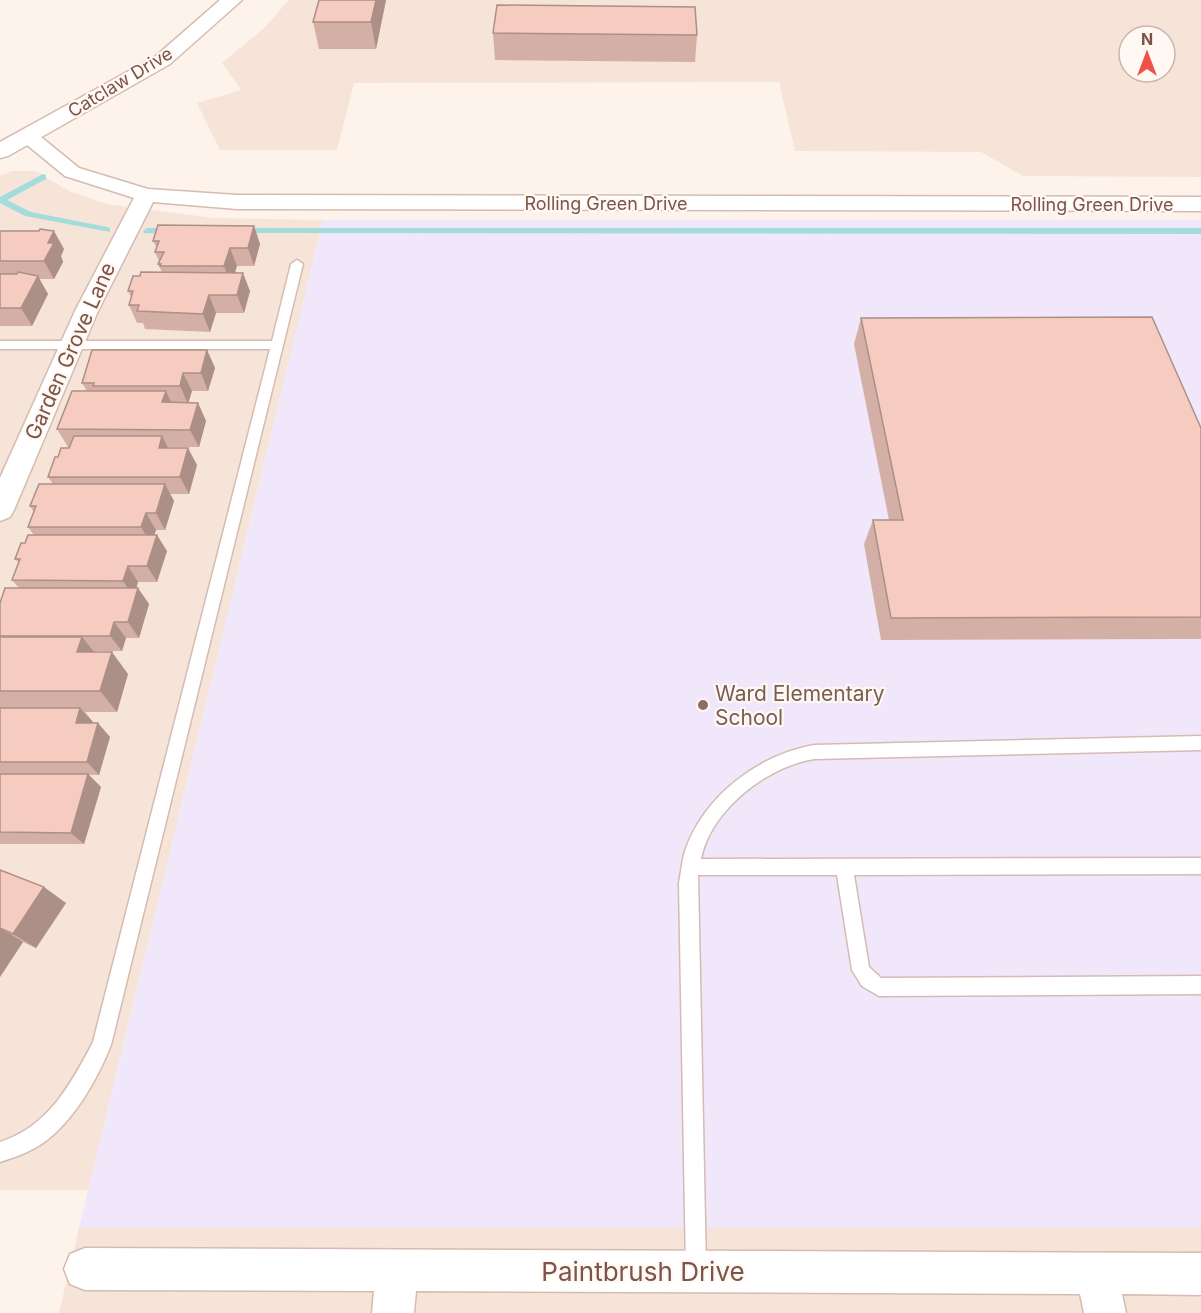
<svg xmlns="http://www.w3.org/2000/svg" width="1201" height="1313" font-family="Inter,sans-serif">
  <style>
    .residential { fill: #f6e4d8; fill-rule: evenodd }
    .education { fill: #f0e7fb }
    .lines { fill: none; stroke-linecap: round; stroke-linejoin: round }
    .stream { fill: #a2dddc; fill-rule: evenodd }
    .service-casing { stroke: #d5bbb1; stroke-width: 3 }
    .minor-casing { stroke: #d5bbb1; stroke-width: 3 }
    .tertiary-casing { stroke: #d5bbb1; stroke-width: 3 }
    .service { fill: #fff; fill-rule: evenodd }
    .minor { fill: #fff; fill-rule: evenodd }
    .tertiary { fill: #fff; fill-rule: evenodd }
    .wall { fill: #d4afa5 }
    .shaded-wall { fill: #ac8f86 }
    .building { fill: #f6ccc0; stroke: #ac8f86; stroke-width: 1.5 }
    .education-dot { fill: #8d6e63; stroke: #fff8f3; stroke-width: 2 }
    .labels { text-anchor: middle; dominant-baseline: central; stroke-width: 4.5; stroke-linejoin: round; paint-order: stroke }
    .far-street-label { font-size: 18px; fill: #7c544a; stroke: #fff8f3 }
    .street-label { font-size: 21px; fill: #7c544a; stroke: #fff8f3 }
    .education-label { font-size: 21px; fill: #785e54; stroke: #fff8f3; text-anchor: start }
    .near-street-label { font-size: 26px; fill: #7c544a; stroke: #fff8f3 }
  </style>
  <rect width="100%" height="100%" fill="#fef3eb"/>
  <g class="residential">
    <path d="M289,0H1201V177L1023,176L981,152L795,151L779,82L354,83L337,150H220L197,103L241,90L222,63L264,28ZM1129,36H1165V72H1129Z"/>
    <path d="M12,171H36L69,191L106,204L214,218L323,220L88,1190H0V176Z"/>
    <path d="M79,1228H1201V1313H59Z"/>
  </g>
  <path class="education" d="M323,220H1201V1228H79Z"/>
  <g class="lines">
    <g class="stream">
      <path d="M43,174L46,175V179L7,200L31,212L107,227L110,228V232L25,216L0,203V197Z"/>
      <path d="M147,228H171L175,231L171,234L144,233L143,231Z"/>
      <path d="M239,228H1201V234L236,233L235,231Z"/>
    </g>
    <defs>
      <g id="service">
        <path d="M297,260L303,264L111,1045C97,1080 74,1121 43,1143C30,1152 15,1157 0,1162V1142C48,1127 71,1084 93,1042L270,349H0V341H272L291,264Z"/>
        <path d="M1201,736V750L814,759C766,767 711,810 701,859L1201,858V874L854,875L869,967L881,978L1201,976V994L879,996L862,986L852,970L837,875H698L706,1270L703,1277L696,1280L689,1277L686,1270L679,883C681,873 682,861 685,851C704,796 758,755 814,745Z"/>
      </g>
      <g id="minor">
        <path d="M28,130L35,132L79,168L148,189L237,195L1201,197V211L237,209L153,202L98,311L14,510L10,517L0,521V478L75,311L134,198L65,176L21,140L18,136L21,132Z"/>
        <path d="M85,1248L1201,1253V1295L1122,1294L1126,1313H1084L1080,1294L416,1291L414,1313H372L374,1291L85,1290L70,1284L64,1269L70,1254Z"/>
      </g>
      <path id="tertiary" d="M220,0H242L170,64L8,156L0,158V142L156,56Z"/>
    </defs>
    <use href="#service" class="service-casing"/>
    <use href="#minor" class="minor-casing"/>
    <use href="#tertiary" class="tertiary-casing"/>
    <use href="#service" class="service"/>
    <use href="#minor" class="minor"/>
    <use href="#tertiary" class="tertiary"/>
  </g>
  <g class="wall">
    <path d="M386,0L376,49H319L313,22Z"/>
    <path d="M493,33L697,35L695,62L495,60Z"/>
    <path d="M254,226L260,244L254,266H237L235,273L250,291L244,313H216L210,332L145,329L143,323H137L129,305L131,297L128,291L140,276L162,272L158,264L159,261L155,252L157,248L153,241Z"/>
    <path d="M0,231L64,249L61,256L63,262L54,279H39L48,294L32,326H0Z"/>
    <path d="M861,318L1201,428V639L881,640L864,544L873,520H889L854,344Z"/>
    <path d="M207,350L215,368L208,391H192L188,403H198L206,421L199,447H168L197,465L189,494H170L174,501L165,530H156L154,535L167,551L157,582H138L136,588L149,604L139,638H126L122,651H94L128,674L117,712H85L93,722L92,723L110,737L99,775H89L101,787L84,844H0V603L19,588L12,580L19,563L15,559L25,543L34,535L28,527L34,512L30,506L53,484L48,477L58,457L69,448L70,447H68L57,429L87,391L82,383Z"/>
    <path d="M0,870L66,903L36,948L23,942L0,977Z"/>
  </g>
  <g class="shaded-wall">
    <path d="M376,0H386L376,49L371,22Z"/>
    <path d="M254,226L260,244L254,266L248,248Z"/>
    <path d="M54,231L64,249L61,256L63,262L54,279L44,261L48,243Z"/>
    <path d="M230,248L237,266L231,284L224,266Z"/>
    <path d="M243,273L250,291L244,313L237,295Z"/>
    <path d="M38,276L48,294L32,326L21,308Z"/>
    <path d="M209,295L216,313L210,332L203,314Z"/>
    <path d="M207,350L215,368L208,391L201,373Z"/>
    <path d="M183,373L192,391L188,404L180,386Z"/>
    <path d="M166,391L174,409L162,402Z"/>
    <path d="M198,403L206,421L199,447L190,430Z"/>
    <path d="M162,436L171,454L159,448Z"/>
    <path d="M188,448L197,465L189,494L180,477Z"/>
    <path d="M165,484L174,501L165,530L156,513Z"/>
    <path d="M146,513L156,530L151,544L141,527Z"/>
    <path d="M157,535L167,551L157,582L147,566Z"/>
    <path d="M128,566L138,582L134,597L123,581Z"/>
    <path d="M138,588L149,604L139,638L128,622Z"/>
    <path d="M114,622L126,638L122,651L110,636Z"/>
    <path d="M82,637L100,659L77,652Z"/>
    <path d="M112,652L128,674L117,712L100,691Z"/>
    <path d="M80,708L93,722L88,736L76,723Z"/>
    <path d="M98,723L110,737L99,775L87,762Z"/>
    <path d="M88,774L101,787L84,844L71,833Z"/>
    <path d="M44,887L66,903L36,948L13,934Z"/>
    <path d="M0,928L23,942L0,977Z"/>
  </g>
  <g class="building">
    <path d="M319,0H376L371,22H313Z"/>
    <path d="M497,5L695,7L697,35L493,33Z"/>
    <path d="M158,225L254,226L248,248H230L224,266H160L161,264H158L164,252H155L159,241H153Z"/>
    <path d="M40,229L54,231L48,243H54L44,261H0V231H39Z"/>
    <path d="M18,272L38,276L21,308H0V274H17Z"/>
    <path d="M141,272L243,273L237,295H209L203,314L137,311L139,305H129L133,291H128L133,276H140Z"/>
    <path d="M1152,317L1201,428V617L891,618L873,520H903L861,318Z"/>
    <path d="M92,350H207L201,373H183L180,386H93L94,383H82Z"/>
    <path d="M72,391H166L162,402L198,403L190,430L57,429Z"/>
    <path d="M74,436H162L159,448H188L180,477H48L55,457H58L61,448H69Z"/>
    <path d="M39,484H165L156,513H146L141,527H28L36,506H30Z"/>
    <path d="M28,535H157L147,566H128L123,581L12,580L20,559H15L21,543H25Z"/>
    <path d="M5,588H138L128,622H114L110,636H0V603Z"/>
    <path d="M0,637H82L77,652H112L100,691H0Z"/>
    <path d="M0,708H80L76,723H98L87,762H0Z"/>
    <path d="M0,774H88L71,833L0,832Z"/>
    <path d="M0,870L44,887L13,934L0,928Z"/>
  </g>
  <circle class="education-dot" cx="703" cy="705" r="6"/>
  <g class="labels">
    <g class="far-street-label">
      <text transform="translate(120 82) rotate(-31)">Catclaw Drive</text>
      <text x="606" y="203">Rolling Green Drive</text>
      <text x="1092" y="204">Rolling Green Drive</text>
    </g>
    <g class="street-label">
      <text transform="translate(70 351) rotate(-66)">Garden Grove Lane</text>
    </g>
    <g class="education-label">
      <text x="715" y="693">Ward Elementary<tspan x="715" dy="24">School</tspan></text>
    </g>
    <g class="near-street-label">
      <text x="643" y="1271">Paintbrush Drive</text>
    </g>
  </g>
  <g transform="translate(1147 54)"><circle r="28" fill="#fff8f3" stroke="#cbb6af" stroke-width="1.5"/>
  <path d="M0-4.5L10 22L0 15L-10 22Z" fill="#ef5148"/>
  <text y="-9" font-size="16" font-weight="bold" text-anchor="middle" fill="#7c544a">N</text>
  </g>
</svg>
